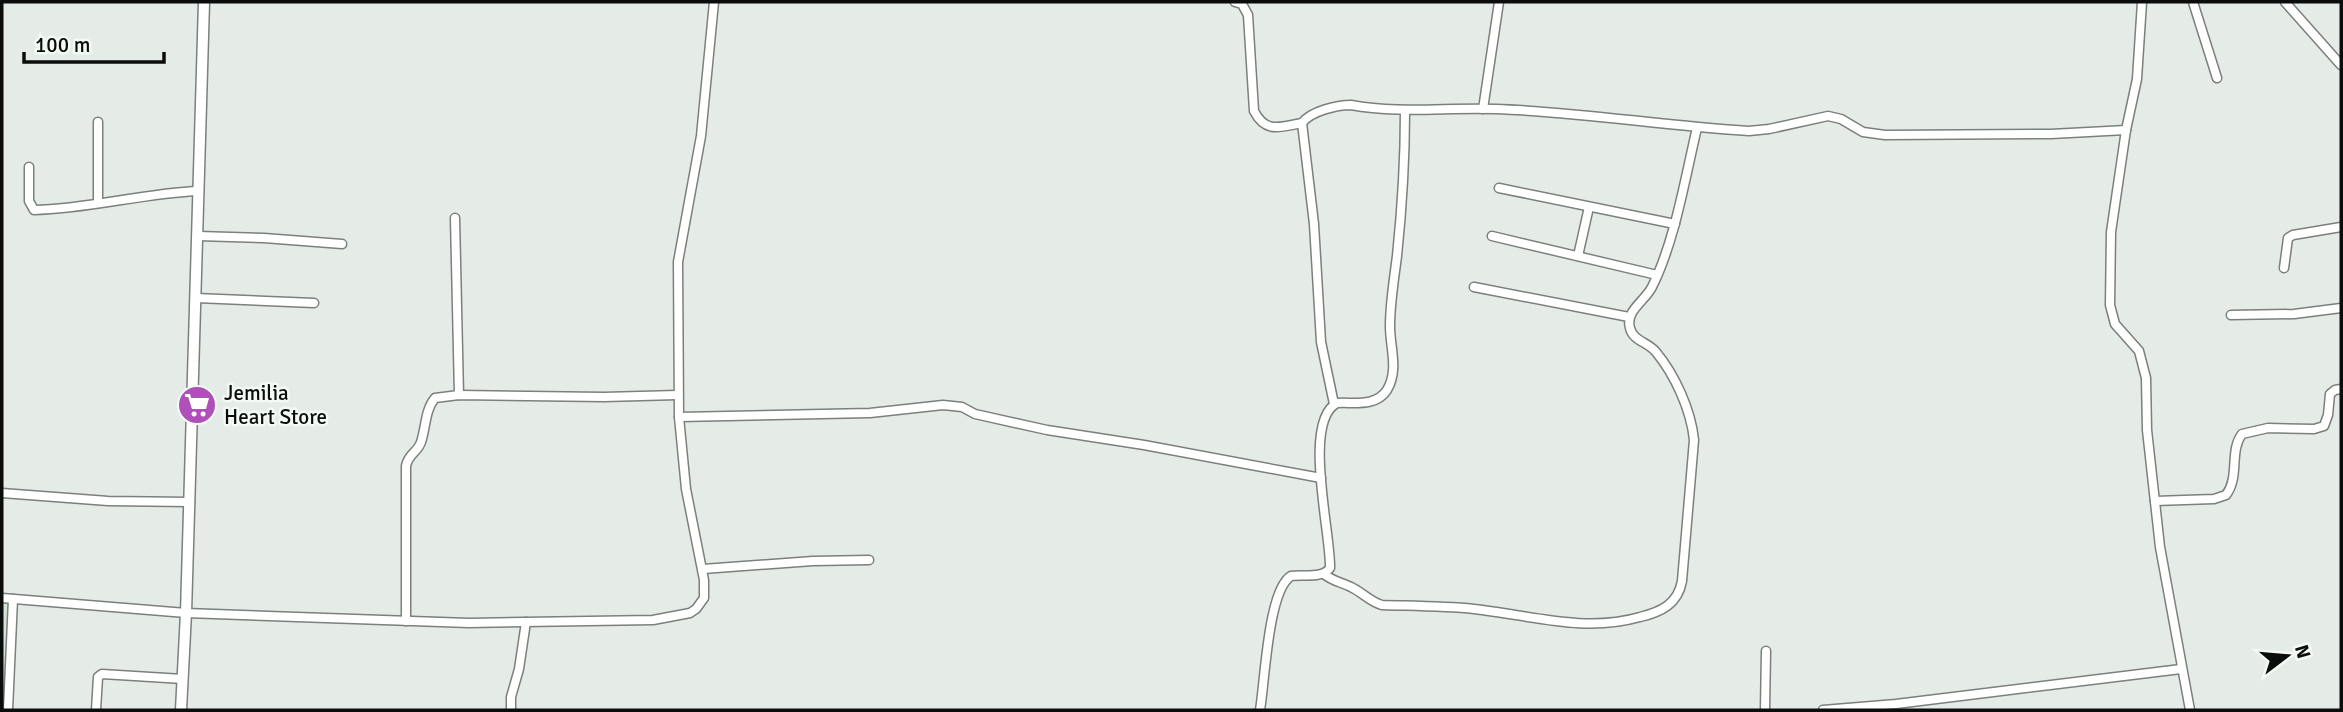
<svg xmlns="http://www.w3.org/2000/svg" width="2343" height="712" font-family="Signika,sans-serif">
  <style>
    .built { fill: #d4e2d7 }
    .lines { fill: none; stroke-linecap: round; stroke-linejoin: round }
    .minor-casing { stroke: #7a807b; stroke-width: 11 }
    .tertiary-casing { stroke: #7a807b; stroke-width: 13 }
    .minor { stroke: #fff; stroke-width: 8 }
    .tertiary { stroke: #fff; stroke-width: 10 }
    .labels { text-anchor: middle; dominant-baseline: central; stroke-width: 5; stroke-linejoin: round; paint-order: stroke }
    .poi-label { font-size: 21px; fill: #0b0d0c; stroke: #f2faf4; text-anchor: start }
  </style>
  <rect width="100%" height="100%" fill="#e5ece7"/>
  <path class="built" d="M2,601L9,602L5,710H2Z"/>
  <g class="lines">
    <defs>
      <g id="minor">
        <path d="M1235,2L1242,4L1248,15L1254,111C1266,134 1280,127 1302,123C1311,111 1337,105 1351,105C1399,114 1448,107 1496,109C1581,112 1664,126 1749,131L1769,129L1828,116L1841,119L1863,132L1885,135L2051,134L2126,130"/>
        <path d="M2142,2L2137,79L2126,130L2111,232L2110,305L2115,324L2139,351L2146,378L2147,430L2160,547L2190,710"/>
        <path d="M2193,2L2217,78"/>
        <path d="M2285,2L2341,65"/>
        <path d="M1483,109L1499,2"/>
        <path d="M98,122V203"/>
        <path d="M1302,123L1314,224L1321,342L1334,404"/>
        <path d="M29,167V201L34,210C89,209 144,193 199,191"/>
        <path d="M1499,188L1675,224"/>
        <path d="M455,218L459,395"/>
        <path d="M198,236L264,238L342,244"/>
        <path d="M1492,236L1657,275"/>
        <path d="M1578,256L1589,207"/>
        <path d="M2284,268L2288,238L2293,235L2341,227"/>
        <path d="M1474,287L1629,317"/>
        <path d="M196,298L314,303"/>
        <path d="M2231,315L2294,314L2341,308"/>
        <path d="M679,417L870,413L943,405L962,407L975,414L1047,430L1144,445L1321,478"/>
        <path d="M2,493L108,501L190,502"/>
        <path d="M2155,501L2214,499L2226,495C2240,477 2229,451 2242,434L2268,428L2314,429L2324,426L2328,415L2330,394L2335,390L2341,389"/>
        <path d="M703,569L813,561L869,560"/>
        <path d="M1324,574C1332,581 1341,582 1351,587C1362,592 1370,602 1382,605C1413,606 1443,606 1474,609C1530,615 1584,633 1640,617C1661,612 1678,604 1682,581L1694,440C1691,410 1675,375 1656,352C1648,342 1633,341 1630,328C1625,311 1645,301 1652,287C1675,241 1685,178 1697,128"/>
        <path d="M2,598L186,613L469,623L653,620L690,613L696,609L704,598V580L686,489L679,417L678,262L701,136L714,2"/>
        <path d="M406,621V466C408,454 418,452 421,442C426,427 425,410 435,398L459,395L604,397L677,395"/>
        <path d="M8,710L13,599"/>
        <path d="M96,710L98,677L102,674L183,679"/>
        <path d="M511,710V697L519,669L526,622"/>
        <path d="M1260,710C1265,681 1268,590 1291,576C1304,574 1322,579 1330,568C1331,533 1302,421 1337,403C1354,402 1376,407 1387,390C1399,370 1390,348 1390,326C1390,303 1394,280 1397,256C1402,208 1405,159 1405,111"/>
        <path d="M1765,710L1766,651"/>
        <path d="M1823,710L1896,704L2181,669"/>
      </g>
      <path id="tertiary" d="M181,710L186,613L204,2"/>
    </defs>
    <use href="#minor" class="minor-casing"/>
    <use href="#tertiary" class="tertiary-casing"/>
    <use href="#minor" class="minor"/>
    <use href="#tertiary" class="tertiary"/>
  </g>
  <defs>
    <symbol id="supermarket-disc" viewBox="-11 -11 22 22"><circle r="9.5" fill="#af4fb8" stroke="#f2faf4"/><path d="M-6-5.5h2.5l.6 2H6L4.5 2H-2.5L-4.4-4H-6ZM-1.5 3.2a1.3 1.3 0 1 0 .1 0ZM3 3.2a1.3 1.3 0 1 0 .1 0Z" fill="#fff"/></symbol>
  </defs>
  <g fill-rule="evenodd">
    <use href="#supermarket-disc" x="175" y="383" width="44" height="44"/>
  </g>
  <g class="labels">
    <g class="poi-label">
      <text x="224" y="393">Jemilia<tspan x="224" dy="24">Heart Store</tspan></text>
    </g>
  </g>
  <rect width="2343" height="712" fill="none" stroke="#0b0d0c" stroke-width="7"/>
  <g transform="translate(2287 656) rotate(74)" stroke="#f2faf4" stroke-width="5" paint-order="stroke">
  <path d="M0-5L12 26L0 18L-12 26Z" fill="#0b0d0c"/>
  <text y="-10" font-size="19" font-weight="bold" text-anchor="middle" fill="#0b0d0c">N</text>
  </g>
  <path d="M24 52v10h140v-10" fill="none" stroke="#0b0d0c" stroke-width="3.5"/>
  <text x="35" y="52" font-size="21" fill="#0b0d0c" stroke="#f2faf4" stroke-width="5" paint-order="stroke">100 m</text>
</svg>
